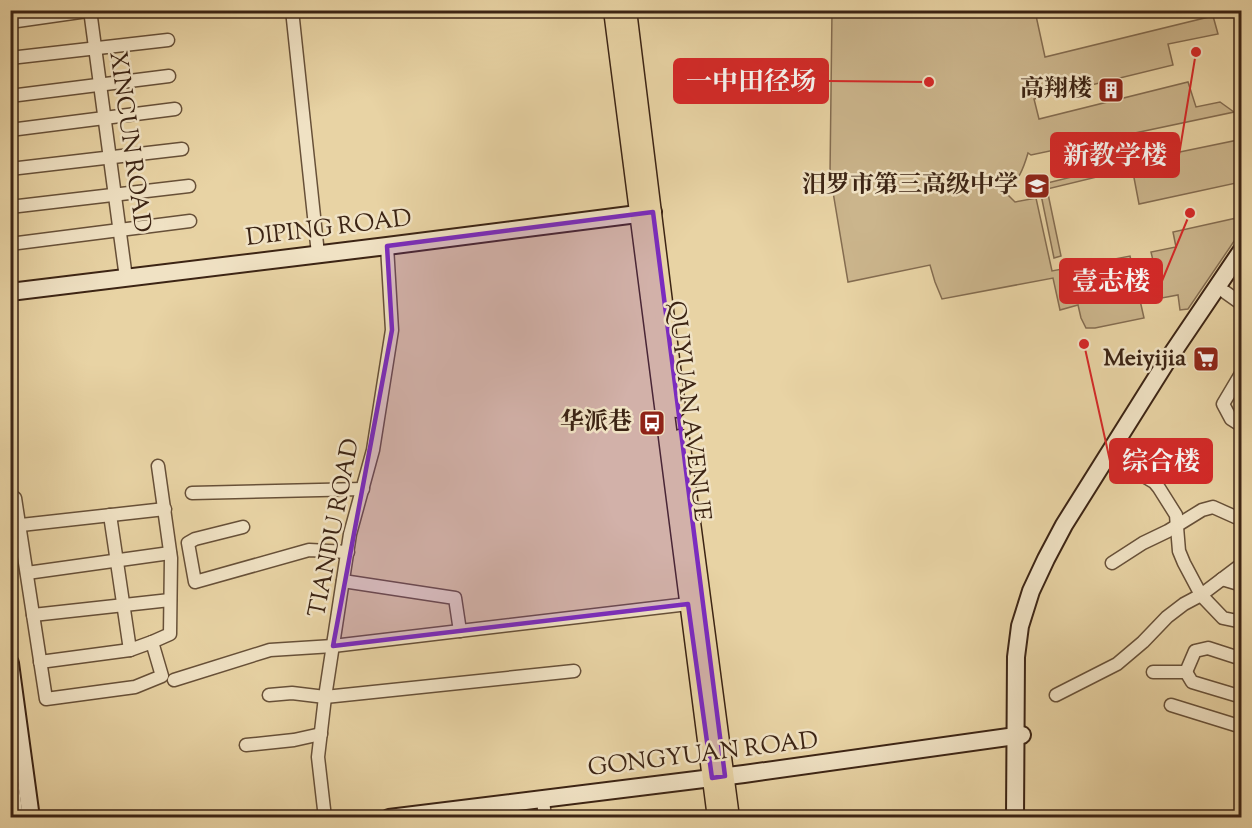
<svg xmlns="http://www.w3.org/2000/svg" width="1252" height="828" font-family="'Sorts Mill Goudy','Noto Serif SC',serif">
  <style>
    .green { fill: #cbb58c; stroke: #846c50; stroke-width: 1.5 }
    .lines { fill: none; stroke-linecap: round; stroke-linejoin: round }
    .street-casing { stroke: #675038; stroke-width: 15 }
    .secondary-casing { stroke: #3c2414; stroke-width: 20 }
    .primary-casing { stroke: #3c2414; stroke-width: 21 }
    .street { stroke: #f0e2c4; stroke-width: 12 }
    .secondary { stroke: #f0e2c4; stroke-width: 16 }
    .primary { stroke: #e8d3a4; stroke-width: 18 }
    .marked { fill: #7b2cbf; fill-opacity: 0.2; stroke: #7b2cbf; stroke-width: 4.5; stroke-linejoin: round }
    .labels { text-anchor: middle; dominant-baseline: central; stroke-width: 5; stroke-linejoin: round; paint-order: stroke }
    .poi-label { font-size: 24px; font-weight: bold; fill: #3c2414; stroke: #f0e2c4; text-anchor: end }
    .street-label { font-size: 24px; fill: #3c2414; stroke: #f0e2c4 }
    .leader { fill: none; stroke: #d62828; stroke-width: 2 }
    .callout-dot { fill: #d62828; stroke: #f0e2c4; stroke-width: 2 }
    .callout { fill: #d62828; stroke: #d62828; stroke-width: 2 }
    .callout-label { font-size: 26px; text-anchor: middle; font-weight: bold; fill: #fff }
  </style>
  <rect width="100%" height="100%" fill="#e8d3a4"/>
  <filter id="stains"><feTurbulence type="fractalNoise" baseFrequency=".00333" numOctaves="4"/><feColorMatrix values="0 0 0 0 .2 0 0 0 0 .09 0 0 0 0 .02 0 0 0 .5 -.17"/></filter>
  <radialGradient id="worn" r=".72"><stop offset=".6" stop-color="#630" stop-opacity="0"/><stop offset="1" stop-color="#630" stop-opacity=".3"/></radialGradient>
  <g class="green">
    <path d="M832,11H1035L1045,57L1213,16L1218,34L1168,44L1173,65L1034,99L1039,119L1188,82L1196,107L1220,102L1234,112L1031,155L1028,153C1023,170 1019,180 1005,192L1015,202L1036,198L1052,271L1130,256L1144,318L1095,328H1086L1081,318L1078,305L1060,310L1053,278L942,299L935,282L930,265L848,282L830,174Z"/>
    <path d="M1238,140L1241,160V182L1139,204L1131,162Z"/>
    <path d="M1100,170L1101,176L1047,189L1061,256L1054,258L1039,185Z"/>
    <path d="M1241,217V231L1188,309L1180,310L1178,295L1162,298L1151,252L1176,247L1173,232Z"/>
  </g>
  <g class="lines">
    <defs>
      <g id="street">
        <path d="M90,10L126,278"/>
        <path d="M292,10L318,254"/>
        <path d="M10,22L94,10"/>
        <path d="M10,58L168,40"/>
        <path d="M10,96L169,76"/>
        <path d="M10,130L175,109"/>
        <path d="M10,169L182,149"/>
        <path d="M10,207L189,186"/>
        <path d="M10,244L190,221"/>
        <path d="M1225,292L1242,304"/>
        <path d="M1242,372L1223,404L1231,419L1242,426"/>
        <path d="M1115,459L1154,482L1159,488L1176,515L1179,551L1184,563L1201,595L1223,618L1242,622"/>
        <path d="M192,493L363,489"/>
        <path d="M15,498L46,699L135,687L162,676L152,642L170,634L171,558L158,466"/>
        <path d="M110,515L130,650"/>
        <path d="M12,526L165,509"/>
        <path d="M243,527L195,539L188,543L195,582L309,550L348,552"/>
        <path d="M1112,563L1143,543L1168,531L1202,510L1213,507L1242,520"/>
        <path d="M27,573L170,553"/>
        <path d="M1222,579L1242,585"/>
        <path d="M343,581L455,598L460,631"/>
        <path d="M33,615L170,600"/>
        <path d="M40,662L130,650L152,642"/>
        <path d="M1153,672H1186L1195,651L1208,648L1242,659"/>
        <path d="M1186,672L1192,682L1242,697"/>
        <path d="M174,680L270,650L333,646L688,604"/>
        <path d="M269,695L292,693L325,697L574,671"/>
        <path d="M1056,695L1117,664L1143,642L1167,617L1184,604L1201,595L1242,564"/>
        <path d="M1171,705L1242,727"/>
        <path d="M246,745L294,740L321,734"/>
        <path d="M543,800L545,818"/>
        <path d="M325,818L318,757L325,697L350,534L373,450L392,330L387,246"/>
      </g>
      <g id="secondary">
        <path d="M10,292L387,246L653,212"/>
        <path d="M10,663L31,818"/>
        <path d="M10,781L15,818"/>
        <path d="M389,818L744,774L1022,735"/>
        <path d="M1015,818L1016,657L1020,626L1031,591L1046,559L1064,525L1165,364L1242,250"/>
      </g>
      <g id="primary">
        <path d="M613,10L717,818"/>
        <path d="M627,10L676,408"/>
        <path d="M680,439L730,818"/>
      </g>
    </defs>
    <use href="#street" class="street-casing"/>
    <use href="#secondary" class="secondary-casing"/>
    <use href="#primary" class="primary-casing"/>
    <use href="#street" class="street"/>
    <use href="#secondary" class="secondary"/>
    <use href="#primary" class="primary"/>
  </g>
  <path class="marked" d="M653,212L725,776L712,778L688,604L333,646L392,330L387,246Z"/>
  <defs>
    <symbol id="building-square" viewBox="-11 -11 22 22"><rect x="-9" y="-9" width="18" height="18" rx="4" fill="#8f2418" stroke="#f0e2c4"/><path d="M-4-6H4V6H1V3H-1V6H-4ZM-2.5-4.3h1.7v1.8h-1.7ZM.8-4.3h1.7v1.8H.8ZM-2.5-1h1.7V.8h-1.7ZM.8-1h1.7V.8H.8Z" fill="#fff"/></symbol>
    <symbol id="school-square" viewBox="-11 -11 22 22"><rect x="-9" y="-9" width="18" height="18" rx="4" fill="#8f2418" stroke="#f0e2c4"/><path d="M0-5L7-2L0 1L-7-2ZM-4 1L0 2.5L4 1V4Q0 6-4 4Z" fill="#fff"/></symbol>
    <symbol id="supermarket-square" viewBox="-11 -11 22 22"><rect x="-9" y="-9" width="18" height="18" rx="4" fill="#8f2418" stroke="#f0e2c4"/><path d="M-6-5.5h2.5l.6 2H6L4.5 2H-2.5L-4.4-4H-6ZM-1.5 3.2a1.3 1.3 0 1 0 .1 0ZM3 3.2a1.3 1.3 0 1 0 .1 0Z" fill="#fff"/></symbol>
    <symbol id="bus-square" viewBox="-11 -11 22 22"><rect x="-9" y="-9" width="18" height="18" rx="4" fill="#8f2418" stroke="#f0e2c4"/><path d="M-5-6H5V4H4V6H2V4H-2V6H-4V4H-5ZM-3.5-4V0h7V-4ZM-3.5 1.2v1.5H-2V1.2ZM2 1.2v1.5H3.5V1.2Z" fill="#fff"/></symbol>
  </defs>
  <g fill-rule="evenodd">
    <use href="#building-square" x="1096" y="75" width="30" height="30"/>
    <use href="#school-square" x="1022" y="171" width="30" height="30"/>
    <use href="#supermarket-square" x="1191" y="344" width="30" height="30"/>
    <use href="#bus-square" x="637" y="408" width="30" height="30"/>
  </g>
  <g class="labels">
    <g class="poi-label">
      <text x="1092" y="90">高翔楼</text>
      <text x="1018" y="186">汨罗市第三高级中学</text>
      <text x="1186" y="359">Meiyijia</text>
      <text x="632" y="423">华派巷</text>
    </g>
    <g class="street-label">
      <text transform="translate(129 142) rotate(82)">XINCUN ROAD</text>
      <text transform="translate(329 229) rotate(-7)">DIPING ROAD</text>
      <text transform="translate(688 411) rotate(83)">QUYUAN AVENUE</text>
      <text transform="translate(335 528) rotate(-79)">TIANDU ROAD</text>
      <text transform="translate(703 755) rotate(-7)">GONGYUAN ROAD</text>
    </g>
  </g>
  <path class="leader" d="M929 82L828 81M1196 52L1179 155M1190 213L1162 281M1084 344L1110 461"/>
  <g class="callout-dot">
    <circle cx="929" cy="82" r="6"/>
    <circle cx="1196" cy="52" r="6"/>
    <circle cx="1190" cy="213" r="6"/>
    <circle cx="1084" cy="344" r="6"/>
  </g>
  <g class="callout">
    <rect x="674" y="59" width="154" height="44" rx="6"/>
    <rect x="1051" y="133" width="128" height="44" rx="6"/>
    <rect x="1060" y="259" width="102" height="44" rx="6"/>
    <rect x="1110" y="439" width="102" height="44" rx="6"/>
  </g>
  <g class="callout-label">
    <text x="751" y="90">一中田径场</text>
    <text x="1115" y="164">新教学楼</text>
    <text x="1111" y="290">壹志楼</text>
    <text x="1161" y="470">综合楼</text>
  </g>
  <rect width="1252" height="828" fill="none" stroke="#e8d3a4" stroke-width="36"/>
  <rect x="12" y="12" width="1228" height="804" fill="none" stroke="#3c2414" stroke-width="3"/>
  <rect x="18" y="18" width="1216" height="792" fill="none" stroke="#3c2414" stroke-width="1.5"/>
  <rect width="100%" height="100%" filter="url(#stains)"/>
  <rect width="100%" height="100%" fill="url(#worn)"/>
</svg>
